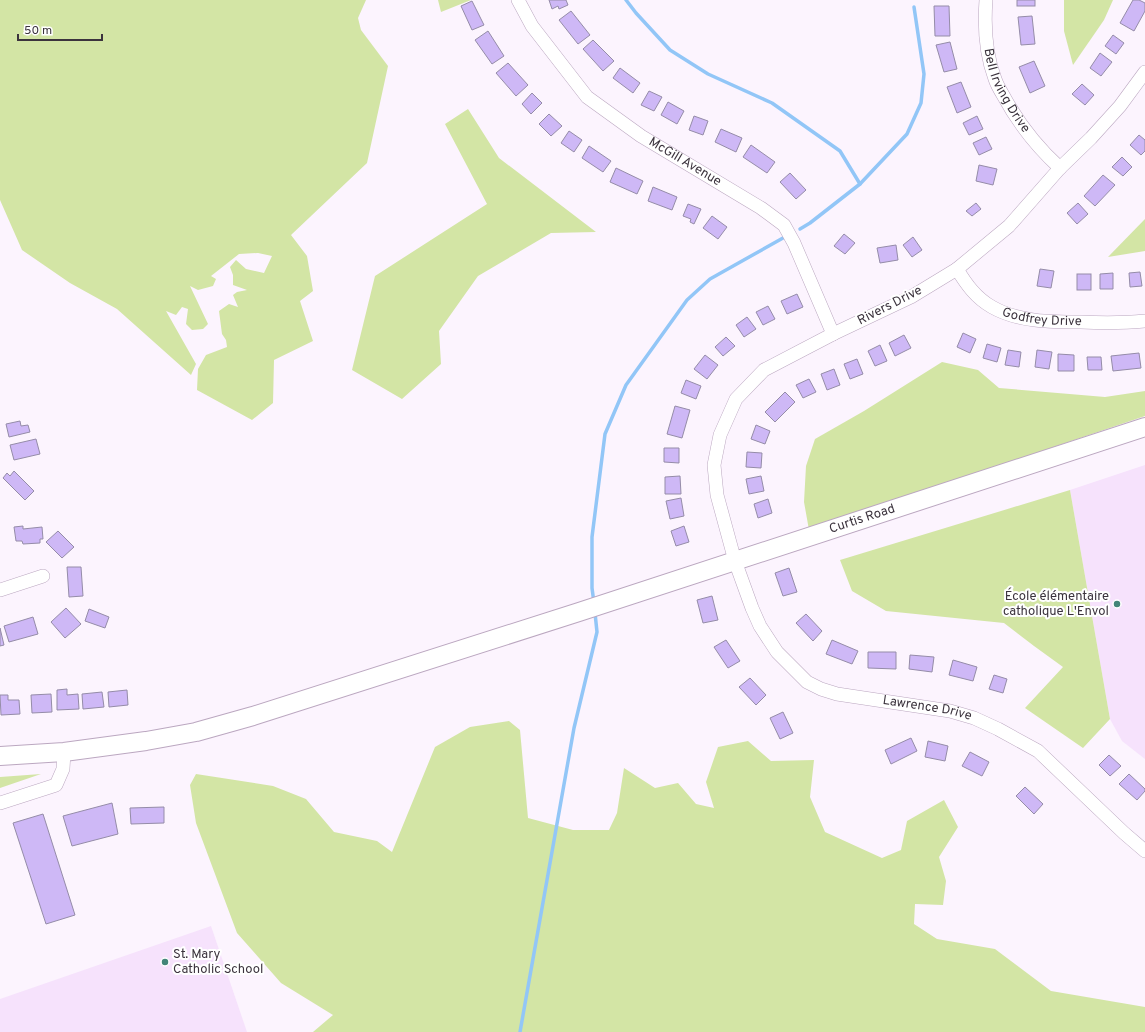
<svg xmlns="http://www.w3.org/2000/svg" width="1145" height="1032" font-family="Overpass,sans-serif">
  <style>
    .built { fill: #f6e2fc }
    .green { fill: #d3e5a5 }
    .lines { fill: none; stroke-linecap: round; stroke-linejoin: round }
    .stream { stroke: #92c6f7; stroke-width: 3.5 }
    .building { fill: #ceb8f6; stroke: #958ca8 }
    .minor-casing { stroke: #bba7c0; stroke-width: 14 }
    .secondary-casing { stroke: #bba7c0; stroke-width: 20 }
    .minor { stroke: #fff; stroke-width: 13 }
    .secondary { stroke: #fff; stroke-width: 18 }
    .poi-dot { fill: #428578; stroke: #fff; stroke-width: 1.5 }
    .labels { text-anchor: middle; dominant-baseline: central; stroke-width: 4; stroke-linejoin: round; paint-order: stroke }
    .street-label { font-size: 13px; fill: #3b333d; stroke: #fff }
    .poi-label { font-size: 13px; fill: #3b333d; stroke: #fff; text-anchor: end }
  </style>
  <rect width="100%" height="100%" fill="#fcf4fe"/>
  <g class="built">
    <path d="M1145,465V759L1122,741L1110,719L1070,490Z"/>
    <path d="M211,926L247,1032H0V999Z"/>
  </g>
  <g class="green">
    <path d="M0,0H366L358,18L361,30L388,66L367,163L291,235L307,256L313,291L300,301L313,341L274,360L273,403L252,420L197,390L198,369L206,355L227,347L226,340L222,334L219,311L229,304L238,307L233,295L237,292L247,290L233,285V275L230,267L236,260L246,269L264,273L272,256L258,253L239,254L211,276L216,279L213,286L198,290L190,286L208,324L203,329L192,330L186,324L188,309L182,307L176,315L166,311L196,364L191,375L117,309L70,283L22,250L0,200Z"/>
    <path d="M438,0H471L441,12Z"/>
    <path d="M1064,0H1113L1104,20L1073,65L1064,31Z"/>
    <path d="M468,109L499,158L596,232L551,233L478,276L439,331L441,364L402,399L352,370L375,276L487,204L445,124Z"/>
    <path d="M1145,219V251L1108,257Z"/>
    <path d="M942,362L978,370L999,388L1105,397L1145,391V416L809,530L804,502L806,466L815,439L864,411Z"/>
    <path d="M1070,490L1110,719L1083,748L1025,708L1063,667L1034,646L1004,623L886,611L852,591L840,560Z"/>
    <path d="M509,721L520,730L528,818L573,830H609L617,813L624,768L655,788L678,783L696,804L714,808L706,782L718,747L748,741L771,761L814,760L810,797L825,832L882,858L901,850L907,821L944,800L958,827L939,857L946,881L943,905L915,904L914,924L937,939L995,949L1051,991L1145,1007V1032H313L333,1015L281,983L237,933L196,823L190,785L196,774L273,786L306,799L334,832L377,841L392,852L435,747L470,727Z"/>
    <path d="M41,774L0,788V777Z"/>
  </g>
  <g class="lines">
    <g class="stream">
      <path d="M626,0L636,13L670,50L708,74L772,103L840,151L860,184"/>
      <path d="M800,229L810,223L860,184L907,134L921,103L924,74L914,7"/>
      <path d="M594,603L592,588V537L605,434L626,385L687,300L710,279L783,238"/>
      <path d="M520,1032L574,728L597,632L595,613"/>
    </g>
  </g>
  <g class="building">
    <path d="M549,0H566L568,5L559,9L558,6L552,9Z"/>
    <rect x="1017" y="0" width="18" height="6"/>
    <path d="M1133,0H1139L1145,3V11L1134,31L1120,23Z"/>
    <path d="M472,1L484,25L472,30L461,6Z"/>
    <path d="M934,6H949L950,36H935Z"/>
    <path d="M571,11L590,35L578,44L559,20Z"/>
    <path d="M1032,16L1035,44L1021,45L1018,17Z"/>
    <path d="M488,31L504,56L492,64L475,40Z"/>
    <path d="M1113,35L1124,43L1116,54L1105,46Z"/>
    <path d="M593,40L614,61L603,71L583,49Z"/>
    <path d="M950,42L957,69L944,72L936,45Z"/>
    <path d="M1100,53L1112,62L1101,76L1090,68Z"/>
    <path d="M1034,61L1045,86L1030,93L1019,67Z"/>
    <path d="M508,63L528,85L516,96L496,73Z"/>
    <path d="M620,68L640,83L633,93L613,78Z"/>
    <path d="M961,82L971,107L957,113L947,87Z"/>
    <path d="M1082,84L1094,95L1085,105L1072,94Z"/>
    <path d="M649,91L662,97L654,111L641,105Z"/>
    <path d="M532,93L542,103L531,114L522,104Z"/>
    <path d="M668,102L684,111L677,124L661,115Z"/>
    <path d="M549,114L562,126L551,136L539,124Z"/>
    <path d="M694,116L708,121L703,135L689,130Z"/>
    <path d="M977,116L983,129L969,135L963,123Z"/>
    <path d="M721,129L742,138L736,152L715,142Z"/>
    <path d="M569,131L582,140L574,152L561,143Z"/>
    <path d="M1139,135L1145,140V151L1141,155L1130,145Z"/>
    <path d="M986,137L992,149L979,155L973,143Z"/>
    <path d="M751,145L775,162L767,173L743,157Z"/>
    <path d="M589,146L611,161L603,172L582,158Z"/>
    <path d="M1122,157L1132,167L1123,176L1112,167Z"/>
    <path d="M979,165L997,169L993,185L976,181Z"/>
    <path d="M616,168L643,181L637,194L610,182Z"/>
    <path d="M790,173L806,190L796,199L780,182Z"/>
    <path d="M1103,175L1115,185L1095,206L1084,196Z"/>
    <path d="M653,187L677,197L672,210L648,201Z"/>
    <path d="M976,203L981,209L972,216L966,211Z"/>
    <path d="M1078,203L1088,214L1077,224L1067,213Z"/>
    <path d="M688,204L701,209L694,224L690,222L691,219L683,216Z"/>
    <path d="M712,216L727,227L718,239L703,228Z"/>
    <path d="M844,234L855,243L845,254L834,246Z"/>
    <path d="M913,237L922,250L912,257L903,245Z"/>
    <path d="M896,245L898,260L880,263L877,248Z"/>
    <path d="M1040,269L1054,271L1051,288L1037,286Z"/>
    <path d="M1140,272L1142,286L1130,287L1129,273Z"/>
    <path d="M1113,273V289H1100V274Z"/>
    <rect x="1077" y="274" width="14" height="16"/>
    <path d="M797,294L803,307L787,314L781,301Z"/>
    <path d="M768,306L775,319L763,325L756,312Z"/>
    <path d="M747,317L756,329L744,337L736,325Z"/>
    <path d="M963,333L976,339L970,353L957,347Z"/>
    <path d="M904,335L911,348L895,356L889,343Z"/>
    <path d="M726,337L735,346L723,356L715,347Z"/>
    <path d="M987,344L1001,348L997,362L983,358Z"/>
    <path d="M880,345L887,361L875,366L868,351Z"/>
    <path d="M1008,350L1021,352L1019,367L1005,365Z"/>
    <path d="M1037,350L1052,352L1049,369L1035,367Z"/>
    <path d="M1139,353L1141,368L1113,371L1111,356Z"/>
    <path d="M1058,354L1074,355V371H1058Z"/>
    <path d="M705,355L718,365L707,379L694,369Z"/>
    <path d="M1087,357H1101L1102,370H1088Z"/>
    <path d="M857,359L863,374L850,379L844,364Z"/>
    <path d="M834,369L840,385L827,390L821,374Z"/>
    <path d="M809,379L816,392L803,398L796,385Z"/>
    <path d="M686,380L701,386L696,399L681,393Z"/>
    <path d="M785,392L795,402L775,422L765,412Z"/>
    <path d="M675,406L690,410L682,438L667,434Z"/>
    <path d="M20,421L21,426L28,425L30,432L9,437L6,424Z"/>
    <path d="M756,425L770,431L765,444L751,439Z"/>
    <path d="M36,439L40,454L14,460L10,445Z"/>
    <path d="M664,448H679V463L664,462Z"/>
    <path d="M747,452L762,453L761,468L746,467Z"/>
    <path d="M14,471L34,491L25,500L3,478L7,473L10,476Z"/>
    <path d="M680,476L681,494H665V477Z"/>
    <path d="M761,476L764,491L749,494L746,479Z"/>
    <path d="M681,498L684,516L670,519L666,501Z"/>
    <path d="M768,499L772,513L758,518L754,504Z"/>
    <path d="M23,526V529L42,527L43,539H40V543L23,544L22,541H16L14,527Z"/>
    <path d="M684,526L689,542L676,546L671,531Z"/>
    <path d="M58,531L74,547L62,558L46,542Z"/>
    <path d="M67,567H81L83,596L69,597Z"/>
    <path d="M789,568L797,592L783,596L775,573Z"/>
    <path d="M712,596L718,620L703,623L697,600Z"/>
    <path d="M66,608L81,624L65,638L51,622Z"/>
    <path d="M89,609L109,617L105,628L85,621Z"/>
    <path d="M806,614L822,631L813,641L796,623Z"/>
    <path d="M33,617L38,634L9,642L4,626Z"/>
    <path d="M0,628L4,645L0,646Z"/>
    <path d="M726,640L740,661L728,668L714,647Z"/>
    <path d="M832,640L858,651L852,664L826,654Z"/>
    <path d="M868,652H896V669L868,668Z"/>
    <path d="M910,655L934,657L932,672L909,669Z"/>
    <path d="M953,660L977,667L973,681L949,675Z"/>
    <path d="M994,675L1007,679L1003,693L989,689Z"/>
    <path d="M750,678L766,695L756,705L739,687Z"/>
    <path d="M67,689V695L78,694L79,709L57,710V690Z"/>
    <path d="M127,690L128,705L109,707L108,692Z"/>
    <path d="M102,692L104,707L83,709L82,694Z"/>
    <path d="M51,694L52,712L32,713L31,695Z"/>
    <path d="M0,695H8V700H19L20,714L1,715Z"/>
    <path d="M783,712L793,733L780,739L770,718Z"/>
    <path d="M911,738L917,751L891,764L885,750Z"/>
    <path d="M928,741L948,746L945,761L925,757Z"/>
    <path d="M970,752L989,762L982,776L962,766Z"/>
    <path d="M1109,755L1121,766L1110,776L1099,765Z"/>
    <path d="M1129,774L1145,789V791L1137,800L1119,784Z"/>
    <path d="M1025,787L1043,804L1034,814L1016,796Z"/>
    <path d="M112,803L118,834L72,846L63,816Z"/>
    <path d="M164,807V823L131,824L130,808Z"/>
    <path d="M43,814L75,915L46,924L13,823Z"/>
  </g>
  <g class="lines">
    <defs>
      <g id="minor">
        <path id="s1" d="M518,0L532,26L587,97L641,136L761,208L784,225L794,243L833,334"/>
        <path id="s2" d="M986,0C984,26 986,55 995,79C997,85 1000,90 1003,95C1018,123 1037,147 1060,168"/>
        <path id="s3" d="M1145,72L1120,106L1091,138L1060,168L1009,226L957,269L911,297L833,334L764,370L736,399L720,435L714,465L717,495L735,561L752,608L760,626L777,652L807,682L821,689L837,694L950,711L974,718L998,729L1038,751L1124,833L1145,851"/>
        <path id="s4" d="M957,269C966,284 976,298 992,307C1018,322 1051,322 1081,322C1103,323 1124,323 1145,321"/>
        <path d="M0,590L43,576"/>
        <path d="M0,803L56,785L63,769L64,752"/>
      </g>
      <g id="secondary">
        <path id="s5" d="M0,756L64,752L146,741L196,732L253,716L579,612L1145,427"/>
      </g>
    </defs>
    <use href="#minor" class="minor-casing"/>
    <use href="#secondary" class="secondary-casing"/>
    <use href="#minor" class="minor"/>
    <use href="#secondary" class="secondary"/>
  </g>
  <g class="poi-dot">
    <circle cx="1117" cy="604" r="4"/>
    <circle cx="165" cy="962" r="4"/>
  </g>
  <g class="labels">
    <g class="street-label">
      <text stroke="none"><textPath href="#s2" startOffset="95">Bell Irving Drive</textPath></text>
      <text stroke="none"><textPath href="#s1" startOffset="237">McGill Avenue</textPath></text>
      <text transform="translate(890 306) rotate(-27)">Rivers Drive</text>
      <text stroke="none"><textPath href="#s4" startOffset="104">Godfrey Drive</textPath></text>
      <text stroke="none"><textPath href="#s5" startOffset="897">Curtis Road</textPath></text>
      <text stroke="none"><textPath href="#s3" startOffset="967">Lawrence Drive</textPath></text>
    </g>
    <g class="poi-label">
      <text x="1109" y="597">École élémentaire<tspan x="1109" dy="15">catholique L'Envol</tspan></text>
      <text x="173" y="955" text-anchor="start">St. Mary<tspan x="173" dy="15">Catholic School</tspan></text>
    </g>
  </g>
  <path d="M18 34v6h84v-6" fill="none" stroke="#3b333d" stroke-width="2"/>
  <text x="24" y="34" font-size="12" fill="#3b333d" stroke="#ffffff" stroke-width="3" paint-order="stroke">50 m</text>
</svg>
